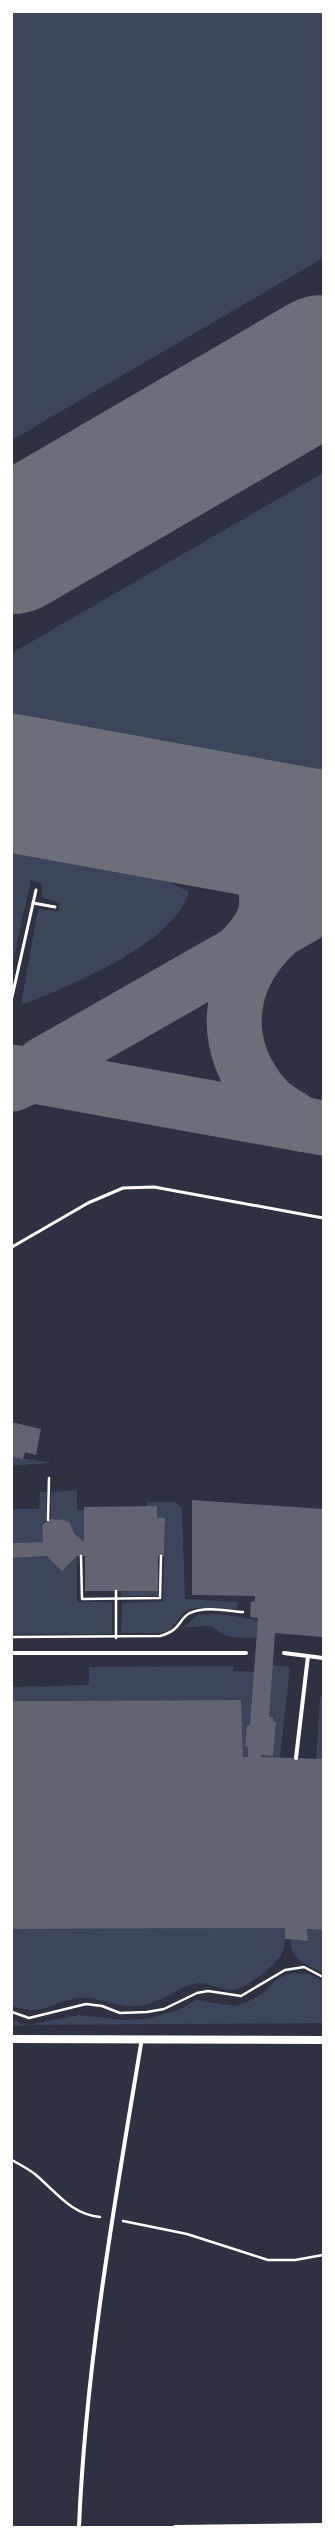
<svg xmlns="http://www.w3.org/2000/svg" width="335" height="2539" font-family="'PT Sans',sans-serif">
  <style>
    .green { fill: #3c4559 }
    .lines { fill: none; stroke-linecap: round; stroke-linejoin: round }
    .taxiway { stroke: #6c6f7a; stroke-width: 55 }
    .runway { stroke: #6c6f7a; stroke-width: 138 }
    .building { fill: #626471 }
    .path { stroke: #fff; stroke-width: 2.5 }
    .service { stroke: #fff; stroke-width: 3 }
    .minor { stroke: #fff; stroke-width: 4 }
    .secondary { stroke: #fff; stroke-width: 8 }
  </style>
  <rect width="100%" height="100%" fill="#2d3142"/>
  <g class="green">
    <path d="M12,12H323V258L12,440Z"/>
    <path d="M323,473V787L12,733V653Z"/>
    <path d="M12,841L133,864L189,892C173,945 70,986 21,1005L38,909L58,911L60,903L43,898L41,883L31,880L12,966Z"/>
    <path d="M12,1457L52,1463L12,1466Z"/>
    <path d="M77,1490V1510H84V1542C68,1528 74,1521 51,1519V1492Z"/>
    <path d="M40,1492H47L46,1522L42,1525L43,1542L12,1543V1509H39Z"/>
    <path d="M147,1502H175L182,1508L185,1599L238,1602L237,1609L196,1608L184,1612L170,1630L160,1633H121L122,1603L163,1601L165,1519L157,1518L147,1506Z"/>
    <path d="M47,1556L62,1571L77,1556V1602H112V1634H12V1558Z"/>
    <rect x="121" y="1591" width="37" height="5"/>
    <path d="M207,1614H220L263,1621L262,1638C243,1637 225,1641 212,1626L184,1627L198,1615Z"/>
    <path d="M266,1665L287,1666L290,1668L280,1758L261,1757V1755L273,1756L276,1723L273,1722V1717L261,1716L260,1726L247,1725L245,1745L248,1747V1757H243L241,1700L12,1701V1687L89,1685V1667L233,1666V1671L266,1672Z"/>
    <path d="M323,1691V1759H316L320,1699Z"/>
    <path d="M285,1928C285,1937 285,1947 281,1955C274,1967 244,1991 230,1990C219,1989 209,1982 198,1983C181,1985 161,2004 139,2006C118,2009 100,1996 79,1998C48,2002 47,2017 12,2006V1929Z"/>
    <path d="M307,1929L323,1930V1973C308,1965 289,1959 291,1940H308Z"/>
    <path d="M292,1973L309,1974L323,1981V2023L26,2025L12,2026V2020L27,2025L79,2015L123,2020L145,2019L179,2010L196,2000L235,2006L249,2001L263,1993L278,1978Z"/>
  </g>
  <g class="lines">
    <g class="taxiway">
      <path d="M188,816C205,822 227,828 241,841C261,859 275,899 261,925C255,936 246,945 238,954"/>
      <path d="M274,935C225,982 220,1047 266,1099C275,1109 290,1116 301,1124"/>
      <path d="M12,1072L323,1128"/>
      <path d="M12,1084L30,1076L44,1064L323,905"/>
    </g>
    <g class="runway">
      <path d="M12,545L323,364"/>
      <path d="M12,783L323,840"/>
    </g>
  </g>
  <g class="building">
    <path d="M12,1422L41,1429L36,1455L25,1452L23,1459L12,1457Z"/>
    <path d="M192,1500L323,1509V1637L275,1633L269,1717H273V1722H276L273,1756L261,1755V1757L323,1759V1930L307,1929L308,1941L285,1939V1928L12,1929V1701L241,1700L243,1757H248V1747L245,1746L247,1725H250L258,1618L250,1617L251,1602L255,1601V1596L192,1595Z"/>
    <path d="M157,1506V1518H165L164,1556H158V1591H85V1556H77L62,1571L47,1556L12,1558V1543L43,1542L42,1525L51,1519L64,1520L70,1523L74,1533L84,1542V1507Z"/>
  </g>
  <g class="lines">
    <g class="path">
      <path d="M48,1520L49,1478"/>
      <path d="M81,1556L82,1599L160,1598L161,1556"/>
      <path d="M12,1637L160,1636C182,1630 178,1619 190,1613C205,1606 228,1611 243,1612"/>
      <path d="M116,1638V1591"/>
      <path d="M12,2012L29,2018L86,2004L102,2006L120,2013L147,2012L164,2009L197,1993L208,1991L241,1996L285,1970L304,1967L323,1977"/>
      <path d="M12,2160C20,2165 29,2169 36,2175C57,2193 71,2214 100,2217"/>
      <path d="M123,2221L187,2234L268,2260H295L323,2255"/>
    </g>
    <g class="service">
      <path d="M33,903L55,907"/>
      <path d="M12,997L36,890"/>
      <path d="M12,1247L88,1203L123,1188L154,1187L323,1218"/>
    </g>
    <g class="minor">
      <path d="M12,1653H246"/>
      <path d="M284,1653L323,1658"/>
      <path d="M296,1758L308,1656"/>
      <path d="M79,2527C86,2362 115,2201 142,2038"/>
      <path d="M175,2527L323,2525"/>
    </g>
    <path class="secondary" d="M12,2039L323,2040"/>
  </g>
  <rect width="335" height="2539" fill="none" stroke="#ffffff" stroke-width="26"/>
</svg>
